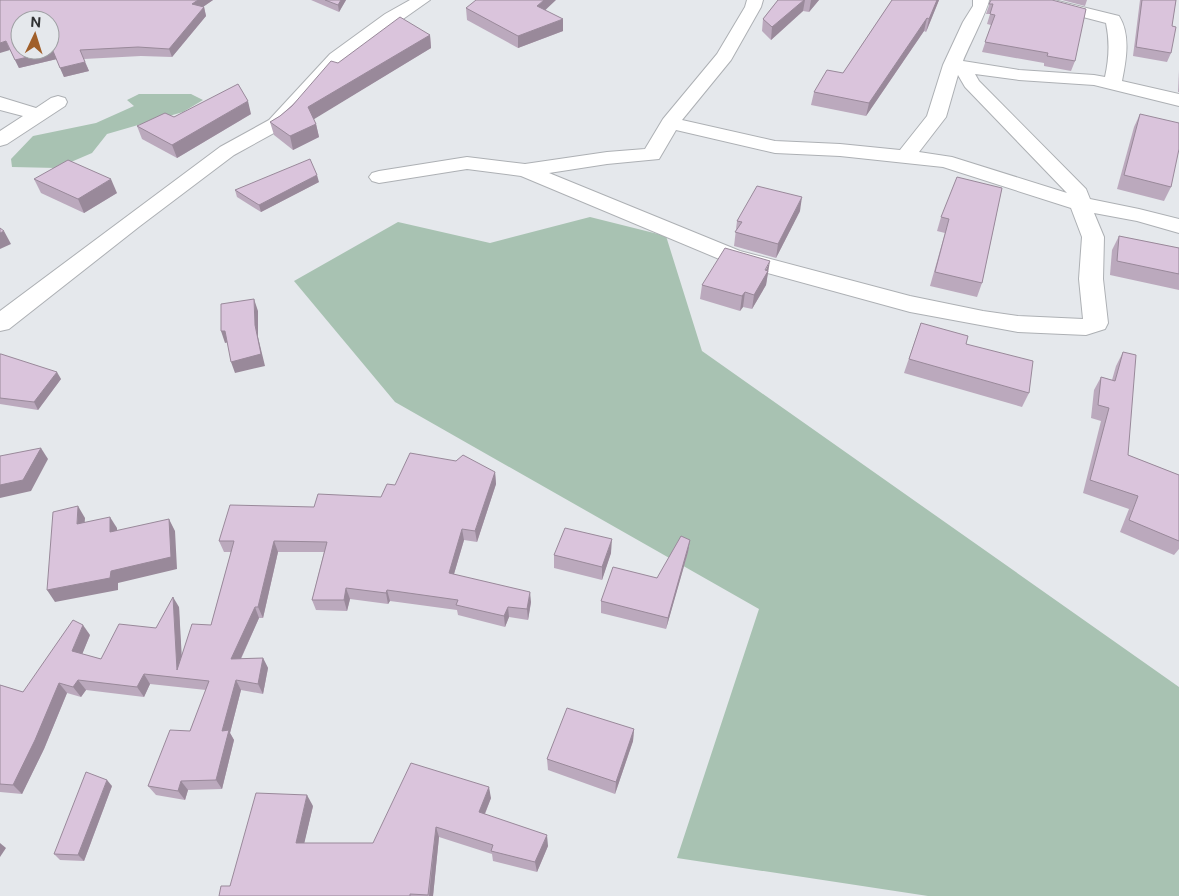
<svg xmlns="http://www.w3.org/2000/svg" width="1179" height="896" font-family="'Public Sans',sans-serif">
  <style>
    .green { fill: #a8c2b2 }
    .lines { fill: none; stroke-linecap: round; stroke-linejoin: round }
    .street-casing { stroke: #adb0b4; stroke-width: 2 }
    .street { fill: #fff; fill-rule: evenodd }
    .wall { fill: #bba9bd }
    .shaded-wall { fill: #99899a }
    .building { fill: #dac4dc; stroke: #99899a; fill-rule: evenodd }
  </style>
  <rect width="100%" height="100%" fill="#e5e8ec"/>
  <g class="green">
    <path d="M139,94H191L203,100L183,112L107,134L92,153L57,168L12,167L11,159L33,136L96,123L134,106L127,100Z"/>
    <path d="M590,217L666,236L702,351L1179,687V896H928L677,858L759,609L395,402L294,281L398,222L490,243Z"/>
  </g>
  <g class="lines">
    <defs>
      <g id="street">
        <path d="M410,0H430L342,62L283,128L234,155L140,226L9,329L0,331V311L220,147L269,120L330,54L385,14Z"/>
        <path d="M747,0H763L761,7L731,60L682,120L775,141L840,144L900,150L927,116L943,65L963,22L973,6V0H989C989,7 967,50 963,61L1019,70L1094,75L1105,77C1109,59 1110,42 1106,23L1029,3L1027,0H1054L1119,16C1131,35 1126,61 1122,81L1179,94V106L1094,85L1019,80L975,74L979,81L1086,189L1090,199L1139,209L1179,219V233L1137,221L1094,213L1104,237L1103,279L1108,323L1105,329L1086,335L1018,332L910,312L724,261L521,176L467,169L379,183L372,181L369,177L372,173L379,171L467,157L525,164L607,152L645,149L663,119L717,54L745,7ZM958,75L965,87L1067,193L952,157L919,152L946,117ZM676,130L775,153L840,156L943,167L1071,208L1082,237L1079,279L1083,319L1018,316L983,311L910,296L740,251L549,173L607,164L659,159Z"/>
        <path d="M58,96L65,98L67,102L65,106L7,144L0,146V131L23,116L0,110V97L36,108L51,98Z"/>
      </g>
    </defs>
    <use href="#street" class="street-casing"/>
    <use href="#street" class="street"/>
  </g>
  <g class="wall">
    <path d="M0,0H213L203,7H204L206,16L172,57L141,56L84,59L89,71L64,77L57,59L19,68L10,50Z"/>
    <path d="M311,0H346L339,12Z"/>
    <path d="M778,0H819L809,12L803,11L771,40L762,31L763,19Z"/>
    <path d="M892,0H939L926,32L924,31L866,116L811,105L814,92L843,73Z"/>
    <path d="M991,0L1075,61L1071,71L1044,66V63L982,52L991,25L987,24L990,14H986Z"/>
    <path d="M1062,0H1087L1085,6Z"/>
    <path d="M1140,0H1176L1172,26L1171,53L1167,62L1133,56Z"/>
    <path d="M466,8L545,10L563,31L518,48L467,20Z"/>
    <path d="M430,35L431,48L313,119L316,124L319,137L293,150L274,135L270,122L280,116L338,63Z"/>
    <path d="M1179,70V92H1178Z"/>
    <path d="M251,114L177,158L142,139L137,126L174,117Z"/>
    <path d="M1140,114L1171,187L1164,201L1117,189L1134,127Z"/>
    <path d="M34,179L117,193L84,213L41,193Z"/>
    <path d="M319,182L261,212L237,197L235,190Z"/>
    <path d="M1002,188L982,283L977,297L930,286L945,233L937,231L941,217Z"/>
    <path d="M800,211L776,258L734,246L737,221Z"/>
    <path d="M1119,236L1179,248V290L1110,275L1112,250Z"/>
    <path d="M768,271L766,285L752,309L743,307L740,311L700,299L702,285Z"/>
    <path d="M921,323L1029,393L1022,407L904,373Z"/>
    <path d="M1123,352L1128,455L1179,475V549L1174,555L1120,532L1129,509L1083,493L1101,421L1091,418L1094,390L1101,377L1112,380L1116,366Z"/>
    <path d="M0,354L61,379L38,410L0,404Z"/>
    <path d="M495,472L496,484L477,542L464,540L454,574L531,602L528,620L509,617L505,627L458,615L457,610L390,601L388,604L350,599L347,611L316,610L312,600L324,552H278L263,618H259L241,659L263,658L268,668L263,694L241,690L230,733L234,740L222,789L188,790L185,800L156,795L148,786L190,731L206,690L150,684L144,697L86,690L81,697L67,693L44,749L22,794L0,792V685L23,692L90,635L82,654L101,659L156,628L179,607L181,655L211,625L231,552H224L219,541L314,507L381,497L395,485Z"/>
    <path d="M690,540L688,552L666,629L601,613V601L657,578Z"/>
    <path d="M611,553L602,580L554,568V555Z"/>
    <path d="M634,729L633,741L615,794L548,770L547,759Z"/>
    <path d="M112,786L84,861L60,860L54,854Z"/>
    <path d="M491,798L485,814L548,846L537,872L493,861L492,854L439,837L433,896H219L313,806L304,843H373Z"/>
  </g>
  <g class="shaded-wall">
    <path d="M198,0H213L194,13L192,4Z"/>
    <path d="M341,0H346L339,12L338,5Z"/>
    <path d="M544,0H556L538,17L537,6Z"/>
    <path d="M804,0H805L803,11L771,40L772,27Z"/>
    <path d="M811,0H819L809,12Z"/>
    <path d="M937,0H939L926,32L929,19Z"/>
    <path d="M204,7L206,16L172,57L169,49Z"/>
    <path d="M927,18L924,31L866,116L869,103Z"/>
    <path d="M563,19V31L518,48V36Z"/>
    <path d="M430,35L431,48L311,121L308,107Z"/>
    <path d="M6,41L10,50L0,53V43Z"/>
    <path d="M53,51L57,59L19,68L15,60Z"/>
    <path d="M85,62L89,71L64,77L60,68Z"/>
    <path d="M248,101L251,114L177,158L172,145Z"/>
    <path d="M316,124L319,137L293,150L290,136Z"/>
    <path d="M317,175L319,182L261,212L259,205Z"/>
    <path d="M111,179L117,193L84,213L78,199Z"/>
    <path d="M802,197L800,211L776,258L778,244Z"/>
    <path d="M4,231L11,244L0,249V233Z"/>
    <path d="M770,261L766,285L752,309L754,295Z"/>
    <path d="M745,292L743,307L740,311L742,296Z"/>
    <path d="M254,299L258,311V337L265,366L235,373L231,362L255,325Z"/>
    <path d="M221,331H225L229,342L225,343Z"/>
    <path d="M57,372L61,379L38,410L34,402Z"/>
    <path d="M41,448L48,459L31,491L0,498V485Z"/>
    <path d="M495,472L496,484L477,542L475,531Z"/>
    <path d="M78,506L85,518L84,535L77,524Z"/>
    <path d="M110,517L117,528V544L110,532Z"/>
    <path d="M169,519L175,531L177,569L118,583V590L55,602L47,590L111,571Z"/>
    <path d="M462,529L464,540L451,584L449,573Z"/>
    <path d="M612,539L611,553L602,580V567Z"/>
    <path d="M690,540L688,552L666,629L668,618Z"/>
    <path d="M274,541L278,552L263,618L258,607Z"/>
    <path d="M346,588L350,599L347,611L344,600Z"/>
    <path d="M387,590L390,601L388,604L386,593Z"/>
    <path d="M530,592L531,602L528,620L527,609Z"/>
    <path d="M173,597L179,607L183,678L177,670Z"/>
    <path d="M255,607L259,618L236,669L231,659Z"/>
    <path d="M508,607L509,617L505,627L504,616Z"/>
    <path d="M83,625L90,635L79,662L72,651Z"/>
    <path d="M263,658L268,668L263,694L258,684Z"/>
    <path d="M144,674L150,684L144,697L137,687Z"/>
    <path d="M78,680L86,690L81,697L73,687Z"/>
    <path d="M236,680L241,690L230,733L234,740L222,789L216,780L222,731Z"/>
    <path d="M59,683L67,693L44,749L22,794L13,785Z"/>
    <path d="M634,729L633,741L615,794L616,782Z"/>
    <path d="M107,780L112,786L84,861L78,855Z"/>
    <path d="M181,781L188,790L185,800L178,791Z"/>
    <path d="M489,787L491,798L481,823L479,812Z"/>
    <path d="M307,795L313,806L302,853L296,843Z"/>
    <path d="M436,827L439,837L433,896H429Z"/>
    <path d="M547,835L548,846L537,872L535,862Z"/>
    <path d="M0,843L6,848L0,857Z"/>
  </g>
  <g class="building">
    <path d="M0,0H198L192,4L204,7L169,49L138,47L80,50L85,62L60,68L53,51L15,60L6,41L0,43ZM20,20H50V50H20Z"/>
    <path d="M325,0H341L338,5Z"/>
    <path d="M476,0H544L537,6L563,19L518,36L466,8Z"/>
    <path d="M778,0H804L772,27L763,19Z"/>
    <path d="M892,0H937L929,19L927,18L869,103L814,92L827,70L843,73Z"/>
    <path d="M991,0H1052L1086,9L1075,61L1047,56L1048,53L985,42L995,15L990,14L993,4H989Z"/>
    <path d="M1142,0H1176L1172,26L1176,27L1171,53L1136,47Z"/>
    <path d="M400,17L430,35L308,107L316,124L290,136L270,122L280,116L292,106L331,61L338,63Z"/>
    <path d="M238,84L248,101L172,145L137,126L165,113L174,117Z"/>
    <path d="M1140,114L1179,123V149L1171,187L1124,175Z"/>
    <path d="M310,159L317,175L259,205L235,190Z"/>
    <path d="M68,160L111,179L78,199L34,179Z"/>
    <path d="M957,177L1002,188L982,283L935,272L949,219L941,217Z"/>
    <path d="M757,186L802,197L778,244L735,232L742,222L737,221Z"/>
    <path d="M0,228L4,231L0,233Z"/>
    <path d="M1119,236L1179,248V274L1117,261Z"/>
    <path d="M725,248L770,261L765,270L768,271L754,295L745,292L742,296L702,285Z"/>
    <path d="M254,299L255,325L261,354L231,362L225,331H221V304Z"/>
    <path d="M921,323L968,336L966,344L1033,361L1029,393L909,359Z"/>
    <path d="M1123,352L1136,355L1128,455L1179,475V541L1129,520L1138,496L1090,480L1109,408L1098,405L1101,377L1115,381Z"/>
    <path d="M0,354H1L57,372L34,402L0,398Z"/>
    <path d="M41,448L23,480L0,485V456Z"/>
    <path d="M410,453L456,461L463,455L495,472L475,531L462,529L449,573L530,592L527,609L508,607L504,616L456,605L458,600L387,590L386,593L346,588L344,600H312L327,542L274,541L258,607H255L231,659L263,658L258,684L236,680L222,731L229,730L216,780L181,781L178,791L148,786L170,730L190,731L209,681L144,674L137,687L78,680L73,687L59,683L35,740L13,785L0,784V685L23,692L73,620L83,625L72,651L101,659L119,624L156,628L173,597L177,670L192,624L211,625L234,541H219L230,505L314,507L318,494L381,497L387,484L395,485Z"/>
    <path d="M78,506L77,524L110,517V532L169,519L171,557L111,571L110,578L47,590L53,512Z"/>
    <path d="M565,528L612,539L602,567L554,555Z"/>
    <path d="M681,536L690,540L668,618L601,601L613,567L657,578Z"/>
    <path d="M567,708L634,729L616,782L547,759Z"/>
    <path d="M411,763L489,787L479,812L547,835L535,862L491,851L493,845L436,827L428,895L410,894V896H219L221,886H230L256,793L307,795L296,843H373Z"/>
    <path d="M86,772L107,780L78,855L54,854Z"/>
  </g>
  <g transform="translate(35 35) rotate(4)"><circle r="24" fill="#e5e8ec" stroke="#9d9fa2"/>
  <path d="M0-4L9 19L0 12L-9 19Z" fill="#a05f2a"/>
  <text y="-8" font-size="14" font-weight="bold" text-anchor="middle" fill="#313233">N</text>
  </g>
</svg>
